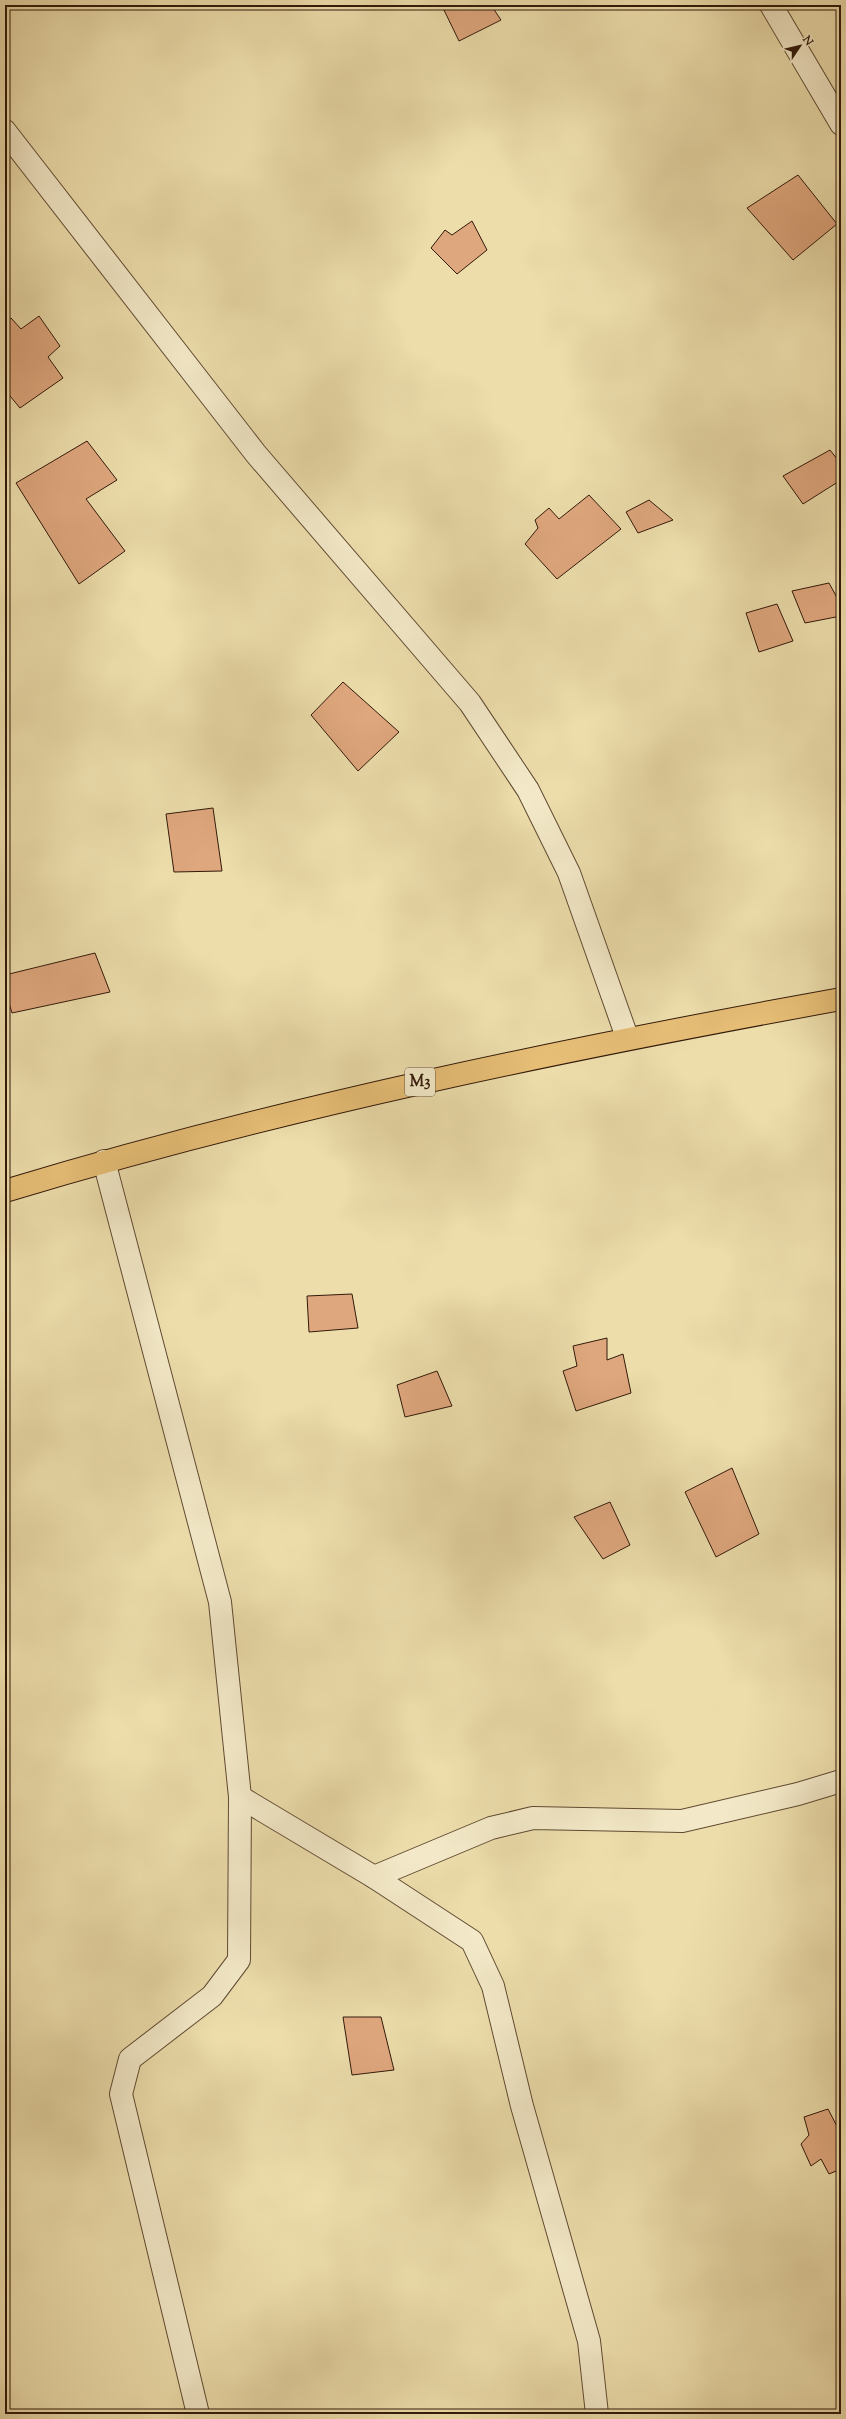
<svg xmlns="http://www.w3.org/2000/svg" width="846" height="2419" font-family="'Sorts Mill Goudy',serif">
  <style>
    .building { fill: #dfa77e; stroke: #321909 }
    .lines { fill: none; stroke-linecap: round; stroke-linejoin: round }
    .street-casing { stroke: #604a32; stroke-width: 24 }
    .primary-casing { stroke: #321909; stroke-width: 24 }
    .street { stroke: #f3e9c8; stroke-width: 22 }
    .primary { stroke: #e6be76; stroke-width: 22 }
    .labels { text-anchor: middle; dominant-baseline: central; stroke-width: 3; stroke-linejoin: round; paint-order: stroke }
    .shield { fill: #f3e9c8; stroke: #6c5742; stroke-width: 1 }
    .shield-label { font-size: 16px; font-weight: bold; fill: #321909 }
  </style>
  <rect width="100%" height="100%" fill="#ecddab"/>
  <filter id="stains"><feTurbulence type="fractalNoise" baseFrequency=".005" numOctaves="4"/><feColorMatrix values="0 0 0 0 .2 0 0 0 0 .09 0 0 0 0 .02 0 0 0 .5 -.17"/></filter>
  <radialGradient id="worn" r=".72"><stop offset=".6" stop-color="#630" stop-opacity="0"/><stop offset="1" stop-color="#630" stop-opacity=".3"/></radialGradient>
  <g class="building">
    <path d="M454,5H491L501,20L459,41L444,10Z"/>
    <path d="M798,175L837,224L793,260L747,208Z"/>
    <path d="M472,221L487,250L457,274L431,248L445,230L452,235Z"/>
    <path d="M39,316L60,346L48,357L63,378L20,408L5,390V322L11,318L21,329Z"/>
    <path d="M87,441L117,480L86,499L125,551L79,584L16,483Z"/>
    <path d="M830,450L841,464V480L803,504L783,476Z"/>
    <path d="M589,495L621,529L557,579L525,544L538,528L535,520L549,508L559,519Z"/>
    <path d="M649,500L673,520L638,533L626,512Z"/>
    <path d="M829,583L841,605V616L805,623L792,591Z"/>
    <path d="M777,604L793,641L759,652L746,613Z"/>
    <path d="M343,682L399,732L358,771L311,715Z"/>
    <path d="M213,808L222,871L174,872L166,814Z"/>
    <path d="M95,953L110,992L12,1013L5,991V975Z"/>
    <path d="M352,1294L358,1328L309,1332L307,1296Z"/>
    <path d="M607,1338V1360L623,1354L631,1393L576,1411L563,1371L577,1366L573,1346Z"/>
    <path d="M437,1371L452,1406L405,1417L397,1385Z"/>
    <path d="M732,1468L759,1534L716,1557L685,1492Z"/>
    <path d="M610,1502L630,1545L603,1559L574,1517Z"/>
    <path d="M343,2017H381L394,2070L352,2075Z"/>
    <path d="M828,2109L841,2134V2169L829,2174L821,2159L811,2166L801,2144L809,2135L804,2117Z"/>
  </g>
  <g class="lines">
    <defs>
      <g id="street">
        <path d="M771,5L841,124"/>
        <path d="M5,131L256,454L470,703L528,790L569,873L627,1037"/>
        <path d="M104,1161L220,1602L240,1797L239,1960L212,1996L130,2059L121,2094L198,2414"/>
        <path d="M240,1797L374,1877L472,1941L493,1986L522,2106L589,2341L597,2414"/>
        <path d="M374,1877L491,1828L533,1818L682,1821L798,1794L841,1781"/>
      </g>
      <path id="primary" d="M5,1191C279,1108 560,1050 841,999"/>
    </defs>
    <use href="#street" class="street-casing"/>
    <use href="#primary" class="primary-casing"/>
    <use href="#street" class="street"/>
    <use href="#primary" class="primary"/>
  </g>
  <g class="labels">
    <rect class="shield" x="405" y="1068" width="30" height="28" rx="3"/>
    <g class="shield-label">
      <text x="420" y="1082">M3</text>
    </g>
  </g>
  <rect width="846" height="2419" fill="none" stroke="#ecddab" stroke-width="20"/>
  <rect x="6" y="6" width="834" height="2407" fill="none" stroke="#321909" stroke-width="2"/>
  <rect x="10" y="10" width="826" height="2399" fill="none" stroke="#321909"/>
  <g transform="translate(800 46) rotate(55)" stroke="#f3e9c8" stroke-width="3" paint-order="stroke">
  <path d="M0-3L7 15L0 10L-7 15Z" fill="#321909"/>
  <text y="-6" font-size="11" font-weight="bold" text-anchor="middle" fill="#321909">N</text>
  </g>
  <rect width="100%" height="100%" filter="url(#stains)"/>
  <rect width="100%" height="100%" fill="url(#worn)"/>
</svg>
